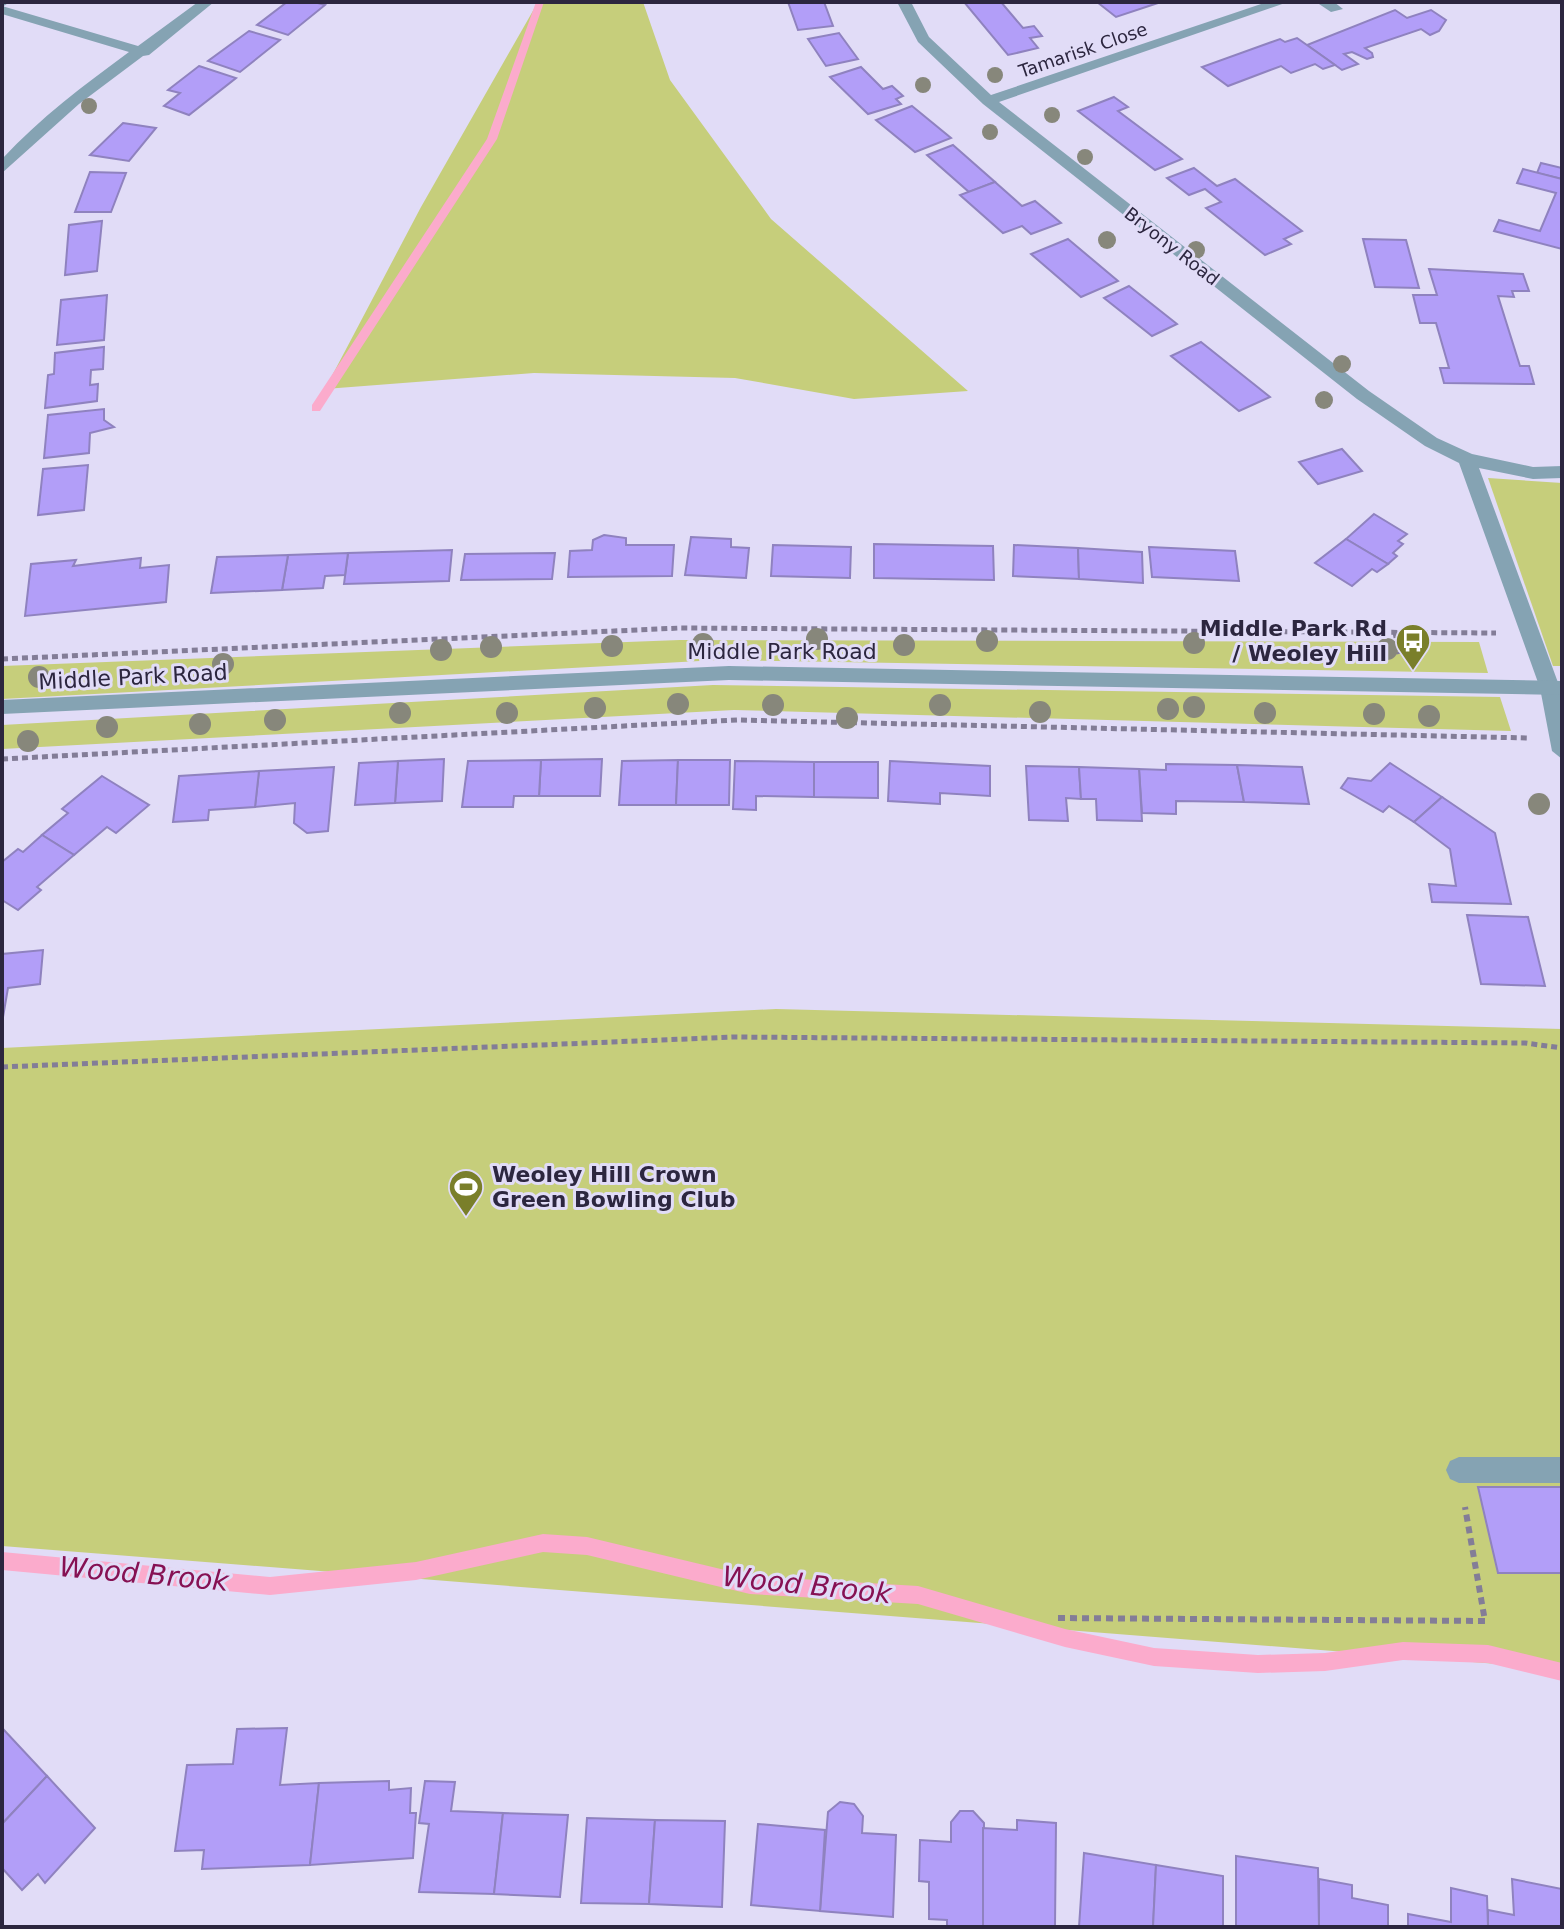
<svg xmlns="http://www.w3.org/2000/svg" width="1564" height="1929" font-family="'DejaVu Sans',sans-serif">
  <style>
    .green { fill: #c6ce7b }
    .lines { fill: none; stroke-linecap: round; stroke-linejoin: round }
    .stream { fill: #fbabcc; fill-rule: evenodd }
    .building { fill: #b29ef8; stroke: #8f82bf; stroke-width: 2 }
    .path-far1 { stroke: #837d97; stroke-width: 5; stroke-dasharray: 6 4; stroke-linecap: butt }
    .path { stroke: #837d97; stroke-width: 6; stroke-dasharray: 7 5; stroke-linecap: butt }
    .service { fill: #85a3b3; fill-rule: evenodd }
    .minor { fill: #85a3b3; fill-rule: evenodd }
    .tertiary { fill: #85a3b3; fill-rule: evenodd }
    .tree { fill: #87877b }
    .labels { text-anchor: middle; dominant-baseline: central; stroke-width: 6; stroke-linejoin: round; paint-order: stroke }
    .far-street-label { font-size: 18px; fill: #2c263f; stroke: #e1dcf7 }
    .poi-label { font-size: 22px; font-weight: bold; fill: #2c263f; stroke: #e1dcf7; text-anchor: end }
    .street-label { font-size: 22px; fill: #2c263f; stroke: #e1dcf7 }
    .near-water-label { font-size: 28px; font-style: italic; fill: #861153; stroke: #e1dcf7 }
  </style>
  <rect width="100%" height="100%" fill="#e1dcf7"/>
  <g class="green">
    <path d="M538,2H643L670,80L771,219L968,391L854,399L735,378L534,373L325,389L421,207Z"/>
    <path d="M1488,478L1562,483V666H1553Z"/>
    <path d="M680,640L1479,642L1488,673L718,660L2,699V666Z"/>
    <path d="M713,685L1500,697L1511,731L734,710L2,749V725Z"/>
    <path d="M776,1009L1562,1029V1669L2,1546V1048Z"/>
  </g>
  <g class="lines">
    <g class="stream">
      <path d="M536,2H544L497,139L320,411H312V405L487,139Z"/>
      <path d="M543,1534L587,1537L750,1576L918,1586L1065,1629L1154,1648L1258,1655L1325,1653L1403,1642L1488,1645L1562,1663V1681L1488,1663L1403,1660L1325,1671L1258,1673L1154,1666L1065,1647L918,1604L750,1594L587,1555L543,1552L416,1580L270,1595L2,1570V1552L270,1577L416,1562Z"/>
    </g>
  </g>
  <g class="building">
    <path d="M287,2H314L325,5L288,35L257,25Z"/>
    <path d="M788,2H824L833,26L798,30Z"/>
    <path d="M964,2H1001L1023,28L1034,26L1042,36L1030,38L1038,48L1008,55Z"/>
    <path d="M1097,2H1161L1116,17Z"/>
    <path d="M1395,10L1407,18L1431,10L1446,20L1439,31L1430,35L1421,29L1365,48L1372,53L1373,57L1367,59L1352,52L1344,54L1358,64L1342,70L1307,45Z"/>
    <path d="M249,31L280,40L240,72L208,61Z"/>
    <path d="M839,33L858,59L826,66L808,39Z"/>
    <path d="M1297,38L1335,65L1323,69L1315,64L1291,73L1281,66L1228,86L1202,67L1280,39L1285,42Z"/>
    <path d="M199,66L236,78L189,115L164,106L180,93L168,90Z"/>
    <path d="M861,67L883,89L892,86L903,96L896,99L901,104L868,114L830,77Z"/>
    <path d="M1114,97L1128,107L1118,111L1182,159L1155,170L1078,111Z"/>
    <path d="M912,106L951,138L915,152L876,120Z"/>
    <path d="M123,123L156,128L129,161L90,155Z"/>
    <path d="M953,145L995,182L969,192L927,155Z"/>
    <path d="M1541,163L1562,168V179L1537,173Z"/>
    <path d="M1194,168L1217,186L1235,179L1302,231L1284,239L1291,244L1265,255L1206,208L1221,202L1205,189L1189,195L1167,178Z"/>
    <path d="M1523,169L1562,179V249L1494,231L1499,220L1540,231L1556,193L1517,183Z"/>
    <path d="M90,172L126,173L111,212H75Z"/>
    <path d="M995,182L1022,206L1035,201L1061,223L1031,234L1022,226L1003,233L960,195Z"/>
    <path d="M102,221L97,271L65,275L69,225Z"/>
    <path d="M1068,239L1118,281L1081,297L1031,254Z"/>
    <path d="M1363,239L1406,240L1419,288L1375,287Z"/>
    <path d="M1429,269L1523,274L1529,291H1512L1514,297L1498,296L1520,366H1529L1534,384L1444,383L1440,368H1449L1436,323H1420L1413,295H1437Z"/>
    <path d="M1129,286L1177,324L1152,336L1104,298Z"/>
    <path d="M107,295L104,340L57,345L61,300Z"/>
    <path d="M1201,342L1270,397L1239,411L1171,356Z"/>
    <path d="M104,347L103,369L91,370L90,385L98,384L97,401L45,408L48,375L54,374L55,353Z"/>
    <path d="M104,409V420L114,427L90,433L89,453L44,458L48,415Z"/>
    <path d="M1342,449L1362,471L1318,484L1299,462Z"/>
    <path d="M88,465L84,510L38,515L43,469Z"/>
    <path d="M1374,514L1407,534L1398,541L1403,544L1393,553L1397,556L1388,564L1346,539Z"/>
    <path d="M604,535L626,538V545H674L672,576L568,577L570,551L592,550L593,540Z"/>
    <path d="M691,537L731,539V547L749,548L746,578L685,575Z"/>
    <path d="M1346,539L1388,564L1377,572L1372,569L1352,586L1315,563Z"/>
    <path d="M874,544L993,546L994,580L874,578Z"/>
    <path d="M773,545L851,547L850,578L771,576Z"/>
    <path d="M1014,545L1078,548L1079,579L1013,576Z"/>
    <path d="M1149,547L1235,551L1239,581L1152,577Z"/>
    <path d="M1078,548L1142,552L1143,583L1079,579Z"/>
    <path d="M452,550L449,581L344,584L348,553Z"/>
    <path d="M348,553L345,575L325,576L323,588L282,590L288,555Z"/>
    <path d="M555,553L552,579L461,580L465,554Z"/>
    <path d="M288,555L282,590L211,593L217,557Z"/>
    <path d="M141,558L140,568L169,565L166,602L25,616L31,564L76,560L73,566Z"/>
    <path d="M444,759L442,801L395,803L398,761Z"/>
    <path d="M602,759L600,796H539L541,760Z"/>
    <path d="M541,760L539,796H514L513,807H462L468,761Z"/>
    <path d="M678,760L676,805H619L622,761Z"/>
    <path d="M678,760H730L729,805H676Z"/>
    <path d="M398,761L395,803L355,805L359,763Z"/>
    <path d="M735,761L814,762V797L756,796V810L733,809Z"/>
    <path d="M890,761L990,766V796L940,793V804L888,801Z"/>
    <path d="M814,762H878V798L814,797Z"/>
    <path d="M1390,763L1442,797L1414,822L1389,806L1383,812L1341,788L1348,778L1371,781Z"/>
    <path d="M1166,764L1237,765L1244,802L1176,801V814L1142,813L1139,769L1166,770Z"/>
    <path d="M1237,765L1302,767L1309,804L1244,802Z"/>
    <path d="M1026,766L1079,767L1081,799L1066,798L1068,821L1029,820Z"/>
    <path d="M334,767L328,831L307,833L294,823L295,803L255,807L259,771Z"/>
    <path d="M1079,767L1139,769L1142,821L1097,820L1096,799H1081Z"/>
    <path d="M259,771L255,807L209,810L208,820L173,822L179,776Z"/>
    <path d="M102,776L149,805L116,833L107,827L74,855L42,835L68,813L62,809Z"/>
    <path d="M1442,797L1495,833L1511,904L1432,902L1429,884L1456,886L1450,849L1414,822Z"/>
    <path d="M42,835L74,855L37,887L41,890L18,910L2,900V862L18,849L23,852Z"/>
    <path d="M1467,915L1528,917L1545,986L1481,984Z"/>
    <path d="M43,950L40,984L8,988L2,1023V954Z"/>
    <path d="M1478,1487H1562V1573H1498Z"/>
    <path d="M287,1728L280,1785L319,1783L310,1865L202,1869L204,1850L175,1851L187,1765L233,1764L237,1729Z"/>
    <path d="M4,1730L47,1776L2,1824V1732Z"/>
    <path d="M47,1776L95,1828L45,1883L38,1874L22,1890L2,1868V1824Z"/>
    <path d="M389,1781V1790L411,1788L410,1813H416L413,1858L310,1865L319,1783Z"/>
    <path d="M425,1781L455,1782L451,1811L503,1813L494,1894L419,1892L429,1824L419,1823Z"/>
    <path d="M840,1802L854,1804L863,1816L862,1833L896,1835L893,1917L820,1911L828,1812Z"/>
    <path d="M960,1811H973L984,1823L983,1927H947V1920L929,1919V1882L919,1881L920,1840L951,1842V1822Z"/>
    <path d="M503,1813L568,1815L560,1897L494,1894Z"/>
    <path d="M587,1818L655,1820L649,1904L581,1903Z"/>
    <path d="M655,1820L725,1821L722,1907L649,1904Z"/>
    <path d="M1017,1820L1056,1823L1055,1927H983V1828L1017,1830Z"/>
    <path d="M758,1824L825,1830L820,1911L751,1905Z"/>
    <path d="M1084,1853L1156,1865L1153,1927H1079Z"/>
    <path d="M1236,1856L1318,1868L1319,1927H1236Z"/>
    <path d="M1156,1865L1223,1876V1927H1153Z"/>
    <path d="M1319,1879L1352,1885V1898L1388,1905V1927H1319Z"/>
    <path d="M1512,1879L1562,1889V1927H1488V1910L1514,1915Z"/>
    <path d="M1451,1888L1487,1896L1488,1927H1408V1914L1451,1922Z"/>
  </g>
  <g class="lines">
    <g class="path-far1">
      <path d="M1395,632L1399,654"/>
      <path d="M2,659L680,628L1496,633"/>
      <path d="M2,759L737,720L1528,738"/>
      <path d="M2,1067L734,1037L1525,1043L1562,1048"/>
    </g>
    <path class="path" d="M1058,1618L1485,1621L1465,1507"/>
    <g class="service">
      <path d="M2,2H10L2,7Z"/>
      <path d="M1459,1457H1562V1483H1459L1450,1479L1446,1470L1450,1461Z"/>
    </g>
    <g class="minor">
      <path d="M198,2H214L149,55L143,56L79,104L2,173V159C40,118 84,85 129,52L2,14V6L138,46Z"/>
      <path d="M897,2H911L929,37L991,95L1267,2H1288L999,102L1369,391L1437,438L1472,454L1533,467L1562,466V478L1533,479L1479,468L1560,688L1562,759L1552,751L1540,688L1459,463L1425,446L1357,399L983,104L918,42Z"/>
      <path d="M1316,2H1334L1343,9L1331,12Z"/>
    </g>
    <path class="tertiary" d="M729,666L1562,681V695L729,680L2,714V700Z"/>
  </g>
  <g class="tree">
    <circle cx="995" cy="75" r="8"/>
    <circle cx="923" cy="85" r="8"/>
    <circle cx="89" cy="106" r="8"/>
    <circle cx="1052" cy="115" r="8"/>
    <circle cx="990" cy="132" r="8"/>
    <circle cx="1085" cy="157" r="8"/>
    <circle cx="1107" cy="240" r="9"/>
    <circle cx="1196" cy="250" r="9"/>
    <circle cx="1342" cy="364" r="9"/>
    <circle cx="1324" cy="400" r="9"/>
    <circle cx="817" cy="639" r="11"/>
    <circle cx="987" cy="641" r="11"/>
    <circle cx="1194" cy="643" r="11"/>
    <circle cx="703" cy="644" r="11"/>
    <circle cx="904" cy="645" r="11"/>
    <circle cx="612" cy="646" r="11"/>
    <circle cx="491" cy="647" r="11"/>
    <circle cx="1387" cy="649" r="11"/>
    <circle cx="441" cy="650" r="11"/>
    <circle cx="223" cy="664" r="11"/>
    <circle cx="39" cy="677" r="11"/>
    <circle cx="678" cy="704" r="11"/>
    <circle cx="773" cy="705" r="11"/>
    <circle cx="940" cy="705" r="11"/>
    <circle cx="1194" cy="707" r="11"/>
    <circle cx="595" cy="708" r="11"/>
    <circle cx="1168" cy="709" r="11"/>
    <circle cx="1040" cy="712" r="11"/>
    <circle cx="400" cy="713" r="11"/>
    <circle cx="507" cy="713" r="11"/>
    <circle cx="1265" cy="713" r="11"/>
    <circle cx="1374" cy="714" r="11"/>
    <circle cx="1429" cy="716" r="11"/>
    <circle cx="847" cy="718" r="11"/>
    <circle cx="275" cy="720" r="11"/>
    <circle cx="200" cy="724" r="11"/>
    <circle cx="107" cy="727" r="11"/>
    <circle cx="28" cy="741" r="11"/>
    <circle cx="1539" cy="804" r="11"/>
  </g>
  <defs>
    <symbol id="bus-pin" viewBox="-11 -11 22 30"><path d="M0 17L-7.5 6A9.5 9.5 0 1 1 7.5 6Z" fill="#7a7f2a" stroke="#e1dcf7"/><path d="M-5-6H5V4H4V6H2V4H-2V6H-4V4H-5ZM-3.5-4V0h7V-4ZM-3.5 1.2v1.5H-2V1.2ZM2 1.2v1.5H3.5V1.2Z" fill="#fff"/></symbol>
    <symbol id="stadium-pin" viewBox="-11 -11 22 30"><path d="M0 17L-7.5 6A9.5 9.5 0 1 1 7.5 6Z" fill="#7a7f2a" stroke="#e1dcf7"/><path d="M0-5a6.5 5 0 1 0 0 10a6.5 5 0 1 0 0-10ZM-3.5-1.8h7v3.6h-7Z" fill="#fff"/></symbol>
  </defs>
  <g fill-rule="evenodd">
    <use href="#bus-pin" x="1393" y="621" width="40" height="54"/>
    <use href="#stadium-pin" x="446" y="1167" width="40" height="54"/>
  </g>
  <g class="labels">
    <g class="far-street-label">
      <text transform="translate(1083 50) rotate(-19)">Tamarisk Close</text>
      <text transform="translate(1172 246) rotate(38)">Bryony Road</text>
    </g>
    <g class="poi-label">
      <text x="1387" y="628">Middle Park Rd<tspan x="1387" dy="25">/ Weoley Hill</tspan></text>
      <text x="492" y="1174" text-anchor="start">Weoley Hill Crown<tspan x="492" dy="25">Green Bowling Club</tspan></text>
    </g>
    <g class="street-label">
      <text x="782" y="651">Middle Park Road</text>
      <text transform="translate(133 677) rotate(-3)">Middle Park Road</text>
    </g>
    <g class="near-water-label">
      <text transform="translate(144 1574) rotate(5)">Wood Brook</text>
      <text transform="translate(807 1585) rotate(6)">Wood Brook</text>
    </g>
  </g>
  <rect width="1564" height="1929" fill="none" stroke="#2c263f" stroke-width="8"/>
</svg>
